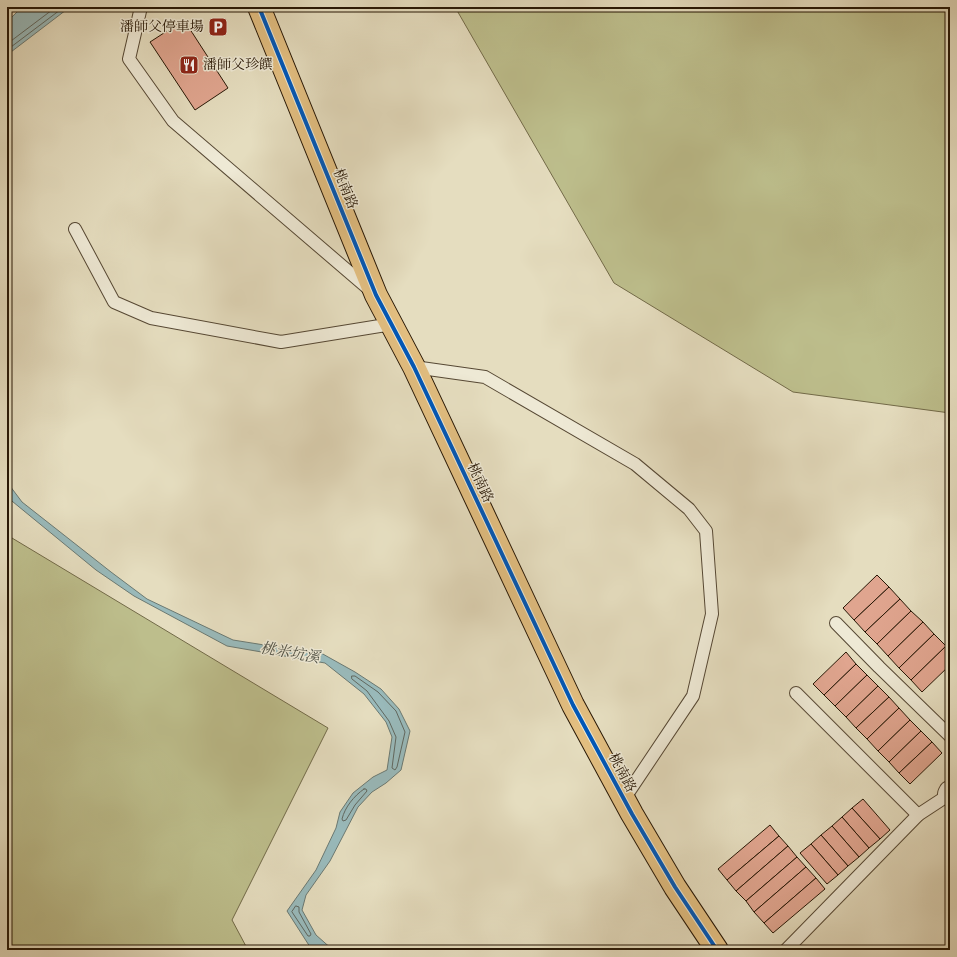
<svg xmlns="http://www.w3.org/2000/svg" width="957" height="957" font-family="'Libre Bodoni','Noto Serif TC',serif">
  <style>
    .green { fill: #bdbe8c; stroke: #726a48 }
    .water { fill: #99babb; stroke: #6b7972 }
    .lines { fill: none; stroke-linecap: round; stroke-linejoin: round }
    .shore { stroke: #606860; stroke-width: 1 }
    .building { fill: #e0a58f; stroke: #271705 }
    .lane-casing { stroke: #564834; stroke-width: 14 }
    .street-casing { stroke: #564834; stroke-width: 24 }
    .primary-casing { stroke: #271705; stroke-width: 24 }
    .lane { stroke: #eee9d5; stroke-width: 12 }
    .street { stroke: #eee9d5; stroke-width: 22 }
    .primary { stroke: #e2be80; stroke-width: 22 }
    .cycleway-casing { stroke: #eee9d5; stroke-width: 6 }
    .cycleway { stroke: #0057b8; stroke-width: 4 }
    .labels { text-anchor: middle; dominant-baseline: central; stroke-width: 3; stroke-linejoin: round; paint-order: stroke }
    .poi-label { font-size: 14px; fill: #271705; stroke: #eee9d5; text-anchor: end }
    .street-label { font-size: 14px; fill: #271705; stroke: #eee9d5 }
    .water-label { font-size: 15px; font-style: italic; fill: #4f5045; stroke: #eee9d5 }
  </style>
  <rect width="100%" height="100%" fill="#e5ddbf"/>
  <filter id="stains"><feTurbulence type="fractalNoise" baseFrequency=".005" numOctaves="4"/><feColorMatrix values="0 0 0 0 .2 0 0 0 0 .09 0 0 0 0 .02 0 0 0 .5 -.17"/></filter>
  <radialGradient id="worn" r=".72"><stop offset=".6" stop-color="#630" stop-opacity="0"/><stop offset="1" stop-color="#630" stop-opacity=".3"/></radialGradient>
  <g class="green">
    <path d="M455,7H950V413L793,392L614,283Z"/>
    <path d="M7,535L328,728L232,920L248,950H7Z"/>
  </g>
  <g class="water">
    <path d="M22,7H70L7,55V22Z"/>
    <path d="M7,482L22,502L111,572L147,599L233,640L283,648L321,653L355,672L381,689L399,709L410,731L401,770L386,783L372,792L358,807L330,861L306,895L302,910L316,935L333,950H312L287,911L316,870L336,828L340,812L353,793L373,777L387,770L392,737L386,722L364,694L325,663L227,646L134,596L96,570L7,497Z"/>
  </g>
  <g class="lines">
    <g class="shore">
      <path d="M7,44L56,7"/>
      <path d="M7,50L64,7"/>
      <path d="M352,676H355L378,692L396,711L405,732L397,767L395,770L392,768L396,737L389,721L367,691L352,679Z"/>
      <path d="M364,789H366L367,791L355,805L346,820L343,821L342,819C345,807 354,796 364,789Z"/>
      <path d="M296,906L299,907V912L311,934L310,936H308L292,912Z"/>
    </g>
  </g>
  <g class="building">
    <path d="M184,20L228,88L195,110L150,42Z"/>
    <path d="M877,575L889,587L854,620L843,608Z"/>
    <path d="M889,587L900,599L865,632L854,620Z"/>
    <path d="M900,599L911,611L877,644L865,632Z"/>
    <path d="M911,611L923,622L888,656L877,644Z"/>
    <path d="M923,622L934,634L899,668L888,656Z"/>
    <path d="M934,634L946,646L911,680L899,668Z"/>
    <path d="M946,646L950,651V665L922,692L911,680Z"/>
    <path d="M846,652L856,664L824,695L813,684Z"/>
    <path d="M856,664L867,675L835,706L824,695Z"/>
    <path d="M867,675L878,686L846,717L835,706Z"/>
    <path d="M878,686L889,697L856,728L846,717Z"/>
    <path d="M889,697L899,708L867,739L856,728Z"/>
    <path d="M899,708L910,720L878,751L867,739Z"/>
    <path d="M910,720L921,731L889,762L878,751Z"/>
    <path d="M921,731L932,742L899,773L889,762Z"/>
    <path d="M932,742L942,753L910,784L899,773Z"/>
    <path d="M863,799L890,830L880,839L852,808Z"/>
    <path d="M852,808L880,839L869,848L842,817Z"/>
    <path d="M842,817L869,848L859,857L832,826Z"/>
    <path d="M770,825L779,836L727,880L718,869Z"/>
    <path d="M832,826L859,857L848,866L821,835Z"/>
    <path d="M821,835L848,866L838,875L811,844Z"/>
    <path d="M779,836L788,846L736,891L727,880Z"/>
    <path d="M811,844L838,875L827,884L800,853Z"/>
    <path d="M788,846L797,857L746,901L736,891Z"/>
    <path d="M797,857L806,867L754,912L746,901Z"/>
    <path d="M806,867L816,878L764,923L754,912Z"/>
    <path d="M816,878L825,889L773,933L764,923Z"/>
  </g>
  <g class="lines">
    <defs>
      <g id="lane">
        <path d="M141,7L129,59L173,121L370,290"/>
        <path d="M75,229L114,302L151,318L281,342L392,324"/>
        <path d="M414,367L485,377L635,464L689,509L706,531L712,614L693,696L624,799"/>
        <path d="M836,623L879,667L950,736"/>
        <path d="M796,693L918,815"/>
        <path d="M786,950L918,815L950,794"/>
      </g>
      <path id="street" d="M949,794L950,792"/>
      <path id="primary" d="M259,7L376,295L414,367L573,705L632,814L675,887L717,950"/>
    </defs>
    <use href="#lane" class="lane-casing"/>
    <use href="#street" class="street-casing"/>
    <use href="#primary" class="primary-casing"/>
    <use href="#lane" class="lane"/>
    <use href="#street" class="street"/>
    <use href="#primary" class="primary"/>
    <defs>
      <path id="cycleway" d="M259,7L376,295L414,367L573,705L632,814L675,887L717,950"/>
    </defs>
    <use href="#cycleway" class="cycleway-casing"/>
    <use href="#cycleway" class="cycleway"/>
  </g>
  <defs>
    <symbol id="parking-square" viewBox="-11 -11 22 22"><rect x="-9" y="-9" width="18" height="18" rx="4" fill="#8f2418" stroke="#eee9d5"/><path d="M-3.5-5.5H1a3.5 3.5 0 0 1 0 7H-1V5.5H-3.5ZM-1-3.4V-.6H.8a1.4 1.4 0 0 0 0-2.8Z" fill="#fff"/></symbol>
    <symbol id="restaurant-square" viewBox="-11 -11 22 22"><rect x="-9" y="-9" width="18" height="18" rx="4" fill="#8f2418" stroke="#eee9d5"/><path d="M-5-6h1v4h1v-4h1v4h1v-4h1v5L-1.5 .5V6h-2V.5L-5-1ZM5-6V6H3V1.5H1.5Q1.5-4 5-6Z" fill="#fff"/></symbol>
  </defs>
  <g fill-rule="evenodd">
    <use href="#parking-square" x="207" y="16" width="22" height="22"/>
    <use href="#restaurant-square" x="178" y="54" width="22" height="22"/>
  </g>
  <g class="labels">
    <g class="poi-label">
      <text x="204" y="27">潘師父停車場</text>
      <text x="203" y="65" text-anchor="start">潘師父珍饌</text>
    </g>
    <g class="street-label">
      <text transform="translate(345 189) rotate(68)">桃南路</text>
      <text transform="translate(480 483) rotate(65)">桃南路</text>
      <text transform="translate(622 773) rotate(62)">桃南路</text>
    </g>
    <g class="water-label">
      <text transform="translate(290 653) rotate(10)">桃米坑溪</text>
    </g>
  </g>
  <rect width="957" height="957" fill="none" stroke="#e5ddbf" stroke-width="24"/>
  <rect x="8" y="8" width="941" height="941" fill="none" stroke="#271705" stroke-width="2"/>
  <rect x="12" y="12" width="933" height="933" fill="none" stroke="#271705"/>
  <rect width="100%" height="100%" filter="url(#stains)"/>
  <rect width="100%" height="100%" fill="url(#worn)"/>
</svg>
